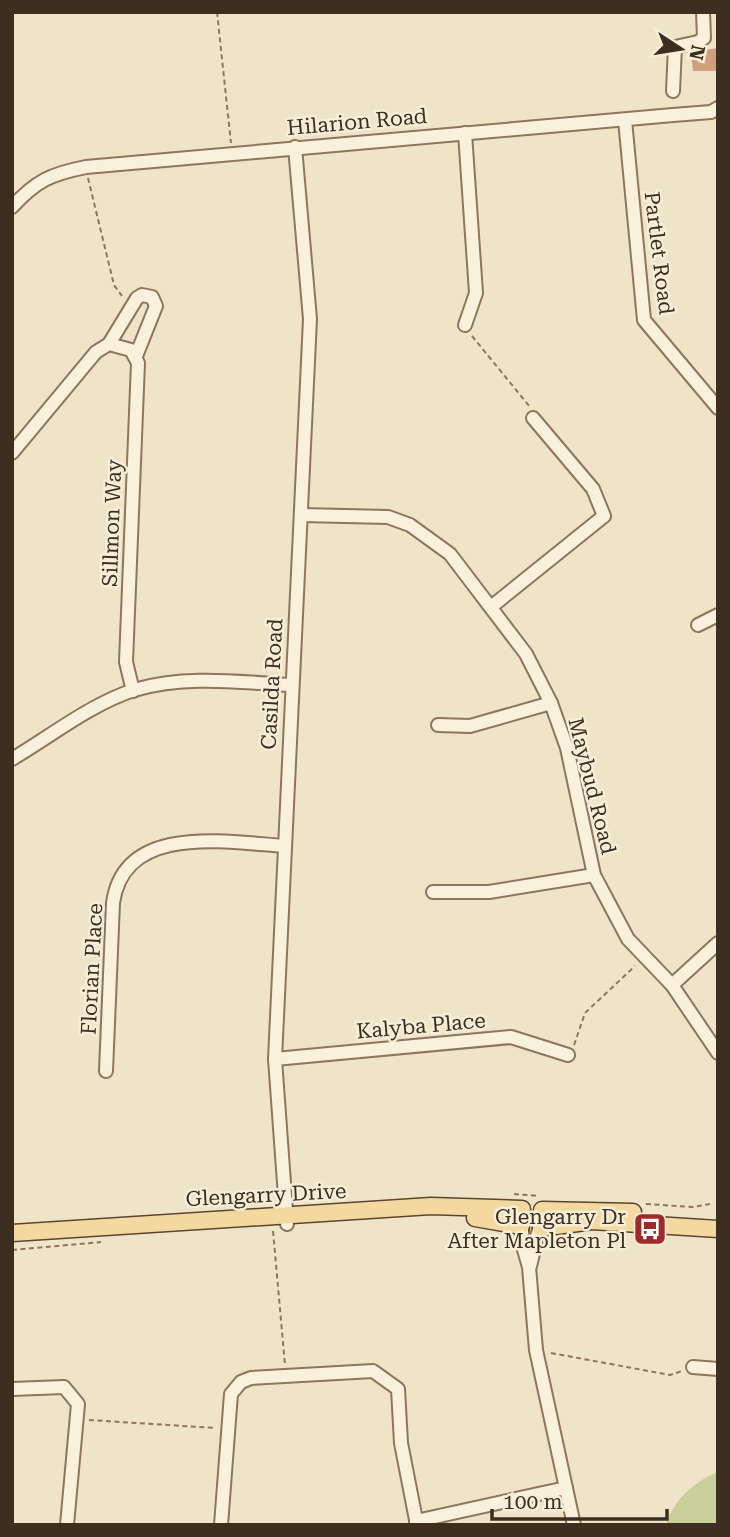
<svg xmlns="http://www.w3.org/2000/svg" width="730" height="1537" font-family="'Roboto Serif',serif">
  <style>
    .garden { fill: #c9cf9b }
    .building { fill: #cf9f7d }
    .lines { fill: none; stroke-linecap: round; stroke-linejoin: round }
    .minor-casing { stroke: #8d765c; stroke-width: 16 }
    .major-casing { stroke: #5b4430; stroke-width: 19 }
    .path { stroke: #8d765c; stroke-width: 2; stroke-dasharray: 5 3.5; stroke-linecap: butt }
    .minor { stroke: #faf1dc; stroke-width: 12 }
    .major { stroke: #f3d9a0; stroke-width: 16 }
    .labels { text-anchor: middle; dominant-baseline: central; stroke-width: 5; stroke-linejoin: round; paint-order: stroke }
    .street-label { font-size: 21px; fill: #3d2e20; stroke: #f7eed8 }
    .poi-label { font-size: 21px; fill: #3d2e20; stroke: #f7eed8; text-anchor: end }
  </style>
  <rect width="100%" height="100%" fill="#f0e4c8"/>
  <path class="garden" d="M718,1472V1525H666C673,1500 695,1481 718,1472Z"/>
  <path class="building" d="M718,48V71H693L691,52Z"/>
  <g class="lines">
    <defs>
      <g id="minor">
        <path d="M673,91L675,47L698,42L704,38L703,12"/>
        <path d="M625,120L644,320L718,408"/>
        <path d="M12,207C37,180 51,174 86,167L673,115L711,112L718,108"/>
        <path d="M465,325L476,293L465,133"/>
        <path d="M109,344L137,298L142,295L152,297L156,306L136,356"/>
        <path d="M12,453L96,352L109,344L131,350L138,363L126,662L133,691"/>
        <path d="M301,515L388,517L410,525L450,554L526,654L551,703L567,748L594,875L628,939L672,985L718,1053"/>
        <path d="M491,607L604,516L593,489L533,418"/>
        <path d="M698,625L718,615"/>
        <path d="M438,725L470,726L551,703"/>
        <path d="M12,759C51,736 91,704 134,690C185,675 238,682 290,685"/>
        <path d="M433,892H489L594,875"/>
        <path d="M672,985L718,943"/>
        <path d="M275,1059L511,1037L568,1055"/>
        <path d="M106,1071L113,903C124,823 227,842 284,846"/>
        <path d="M287,1224L275,1059L310,319L295,147"/>
        <path d="M522,1227V1243L529,1267L536,1350L574,1525"/>
        <path d="M530,1266L539,1229"/>
        <path d="M693,1367L718,1369"/>
        <path d="M12,1389L64,1387L78,1404L67,1525"/>
        <path d="M416,1521L566,1488"/>
        <path d="M221,1525L231,1394L241,1382L251,1378L373,1371L398,1389L401,1443L417,1525"/>
      </g>
      <g id="major">
        <path d="M542,1210L633,1212"/>
        <path d="M475,1218L521,1226"/>
        <path d="M541,1228L592,1221L718,1229"/>
        <path d="M12,1233L431,1206L522,1209"/>
      </g>
    </defs>
    <use href="#minor" class="minor-casing"/>
    <use href="#major" class="major-casing"/>
    <g class="path">
      <path d="M217,12L231,143"/>
      <path d="M88,178L114,285L122,296"/>
      <path d="M472,336L530,407"/>
      <path d="M574,1045L585,1013L635,966"/>
      <path d="M514,1194L539,1196"/>
      <path d="M646,1204L693,1207L710,1204"/>
      <path d="M273,1231L285,1365"/>
      <path d="M12,1250L101,1242"/>
      <path d="M551,1353L670,1375L682,1371"/>
      <path d="M89,1420L216,1428"/>
    </g>
    <use href="#minor" class="minor"/>
    <use href="#major" class="major"/>
  </g>
  <defs>
    <symbol id="bus-square" viewBox="-11 -11 22 22"><rect x="-9" y="-9" width="18" height="18" rx="4" fill="#9e2a2b" stroke="#f7eed8"/><path d="M-5-6H5V4H4V6H2V4H-2V6H-4V4H-5ZM-3.5-4V0h7V-4ZM-3.5 1.2v1.5H-2V1.2ZM2 1.2v1.5H3.5V1.2Z" fill="#fff"/></symbol>
  </defs>
  <g fill-rule="evenodd">
    <use href="#bus-square" x="631" y="1210" width="38" height="38"/>
  </g>
  <g class="labels">
    <g class="street-label">
      <text transform="translate(357 122) rotate(-5)">Hilarion Road</text>
      <text transform="translate(659 253) rotate(83)">Partlet Road</text>
      <text transform="translate(112 523) rotate(-88)">Sillmon Way</text>
      <text transform="translate(272 684) rotate(-87)">Casilda Road</text>
      <text transform="translate(592 786) rotate(76)">Maybud Road</text>
      <text transform="translate(92 969) rotate(-87)">Florian Place</text>
      <text transform="translate(421 1026) rotate(-5)">Kalyba Place</text>
      <text transform="translate(266 1195) rotate(-3)">Glengarry Drive</text>
    </g>
    <g class="poi-label">
      <text x="626" y="1217">Glengarry Dr<tspan x="626" dy="24">After Mapleton Pl</tspan></text>
    </g>
  </g>
  <rect width="730" height="1537" fill="none" stroke="#3d2e20" stroke-width="28"/>
  <g transform="translate(681 49) rotate(102)" stroke="#f7eed8" stroke-width="5" paint-order="stroke">
  <path d="M0-5L12 26L0 18L-12 26Z" fill="#3d2e20"/>
  <text y="-10" font-size="19" font-weight="bold" text-anchor="middle" fill="#3d2e20">N</text>
  </g>
  <path d="M492 1509v10h175v-10" fill="none" stroke="#3d2e20" stroke-width="3.5"/>
  <text x="503" y="1509" font-size="21" fill="#3d2e20" stroke="#f7eed8" stroke-width="5" paint-order="stroke">100 m</text>
</svg>
